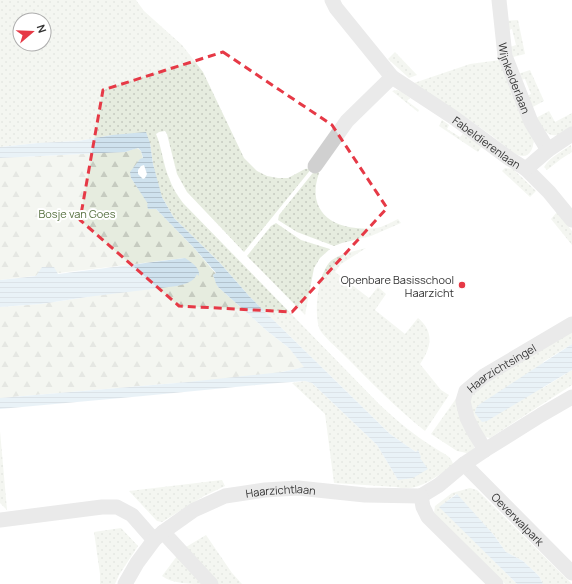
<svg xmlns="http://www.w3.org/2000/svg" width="572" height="584" font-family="Manrope,sans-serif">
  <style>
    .green { fill: url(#green-dots); fill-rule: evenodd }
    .forest { fill: url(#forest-firs) }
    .water { fill: url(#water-rules); fill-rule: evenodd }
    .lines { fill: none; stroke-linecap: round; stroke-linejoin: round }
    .street { stroke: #d0d0d0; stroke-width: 15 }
    .marked { fill: none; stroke: #e63946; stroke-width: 3; stroke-dasharray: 8 5; stroke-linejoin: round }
    .poi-dot { fill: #e63946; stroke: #fff; stroke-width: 1.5 }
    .labels { text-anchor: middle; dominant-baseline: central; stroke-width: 4; stroke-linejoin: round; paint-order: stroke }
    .street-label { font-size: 11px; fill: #333; stroke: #fff }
    .park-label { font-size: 11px; fill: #56703f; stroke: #fff }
    .poi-label { font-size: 11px; fill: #333; stroke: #fff; text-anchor: end }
  </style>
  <defs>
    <pattern id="green-dots" width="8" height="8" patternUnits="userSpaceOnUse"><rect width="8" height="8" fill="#e6ecdf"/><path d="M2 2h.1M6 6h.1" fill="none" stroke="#c6cbc0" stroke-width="1.8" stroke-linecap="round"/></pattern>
    <pattern id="forest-firs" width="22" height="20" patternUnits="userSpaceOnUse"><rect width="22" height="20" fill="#e6ecdf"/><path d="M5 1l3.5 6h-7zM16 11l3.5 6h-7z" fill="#c6cbc0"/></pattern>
    <pattern id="water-rules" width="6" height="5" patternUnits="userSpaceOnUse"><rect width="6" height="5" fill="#cfe2ee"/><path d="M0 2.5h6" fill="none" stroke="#b2c2cd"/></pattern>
  </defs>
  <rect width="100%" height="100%" fill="#fff"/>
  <g class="green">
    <path d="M0,0H136L144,11L182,45L203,72L244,158L257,171L267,176L278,178H288L305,169L312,168L244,252L187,192L177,174L167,134L165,131L159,132L156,134C162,148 163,164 169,178C172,187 177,195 183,203L379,404C398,422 415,436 438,450C444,454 451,456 453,464L451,467C434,478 417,493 396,487L334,483L325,414L292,383L305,381L312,383L377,445L398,480L420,457L418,451L416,452L390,434L250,297L220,263L174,218L162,197L158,186L153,164L150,143L112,135L78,141L38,143L0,147ZM20,20H44V44H20Z"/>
    <path d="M518,20L525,54L513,57L510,47L516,45L512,29L507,30L505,21Z"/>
    <path d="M395,52L417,75L409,78L388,59Z"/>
    <path d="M500,60L533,136C535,145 531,160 518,155C509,151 497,139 488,133C464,116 439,100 414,83L470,64Z"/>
    <path d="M530,70L544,101L531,108L527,96L531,94L525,79L520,80L518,74Z"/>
    <path d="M397,90L402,92L410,98L407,101L419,110L418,112L392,91Z"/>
    <path d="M549,111L555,122L572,113V129C552,140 547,137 536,118Z"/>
    <path d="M442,120L449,125L447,129L460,137L463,134L482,146L478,152L439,126Z"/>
    <path d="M571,145L572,152L561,159L547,170L544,167C550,157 561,152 571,145Z"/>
    <path d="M505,168L513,169L536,191L530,197L502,171Z"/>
    <path d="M316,169L319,173C308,204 324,225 356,228C364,229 373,229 381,227C386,225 392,222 398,219L401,223L371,236L342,243L334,246L297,232L278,220L279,215Z"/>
    <path d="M557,212L572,231V245L551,219Z"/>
    <path d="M276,223L301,240L330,249L320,258L314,268L305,315L247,256L271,226Z"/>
    <path d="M366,248L341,264L335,272L369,298L378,287L386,294L375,310L405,334L418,318C435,332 431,348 420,364L441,390L449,395L425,431C396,408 370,381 343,354C337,348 324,337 320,330C313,314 318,271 332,260C342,253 355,251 366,248Z"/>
    <path d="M572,328V344L543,362V388L572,370V385L490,438L480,436L468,399L470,394Z"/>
    <path d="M460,393L475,450L467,453L457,451L431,434Z"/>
    <path d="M0,431L7,510L0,503Z"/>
    <path d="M222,480L225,486L204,496L162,522L157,521L129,491Z"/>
    <path d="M470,488L477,490L572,584H543L539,576L523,561L506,552L493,534L456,494L440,507L517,584H505L444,524L434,513L435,506L452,493Z"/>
    <path d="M121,528L138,546L119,575L115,584H100V574L94,532Z"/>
    <path d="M206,535L232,573L242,584H218L186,547Z"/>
    <path d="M177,556L204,584C191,584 173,584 162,576Z"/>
  </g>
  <path class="forest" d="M137,148L141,151L143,159L131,178L149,204L148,209H156L195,249L216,274L213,275L218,287L267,331L289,348L305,367L224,384L188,382L0,398V307L41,304L87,297L185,258L0,280V158L125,152Z"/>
  <g class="water">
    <path d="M146,132L150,143L153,164L162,197L174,218L220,263L250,297L390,434L416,452L418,450L421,457L420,458L428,469L413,478L398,480L377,445L312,383L305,381L278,383L143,396L0,409V398L188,382L282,372L304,367L289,348L267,331L218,287C215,283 215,279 213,275L216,273L195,249L156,209H148L147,205L148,204L131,178L130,172L140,159L143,158L141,151L138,148L125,152L0,158V147L38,143L78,141L112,135ZM144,165L147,174L145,178L143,179L138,174V170L141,166Z"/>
    <path d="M185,258C192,263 200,267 199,276L197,274C194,282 185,284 177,286L87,297L41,304L0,307V280L36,276L42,267H54L58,274Z"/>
    <path d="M572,344V370L487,421L482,422L475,413L476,408L480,404Z"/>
    <path d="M457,494L493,534L506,552L523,561L539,576L543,584H517L439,507Z"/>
  </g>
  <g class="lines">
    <g class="street">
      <path id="s1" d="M332,0L336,8L392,77L453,117L510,159L526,169L549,192L572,220"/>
      <path id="s2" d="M499,0L505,56L531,122L548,150"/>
      <path d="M315,166L347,121L392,77"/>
      <path d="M526,169L548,150L572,134"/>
      <path id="s3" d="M485,450L473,430L467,418L463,401L466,391L484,376L572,324"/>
      <path id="s4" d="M464,464L572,573"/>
      <path d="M421,496L439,485L464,464L485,450L541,415L572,397"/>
      <path d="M421,496L423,507L428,517L496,584"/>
      <path d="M0,520L102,507H117L132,515L154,540"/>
      <path d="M163,532L211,584"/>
      <path id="s5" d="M125,584L137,563L154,540L163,532L194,510L225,496L265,490L298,488L365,495L421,496"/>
    </g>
  </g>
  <path d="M0 0H572V584H0ZM223,52L332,125L387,208L292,312L179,306L80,220L103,90Z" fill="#fff" fill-opacity=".55" fill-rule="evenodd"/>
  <path class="marked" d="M223,52L332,125L387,208L292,312L179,306L80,220L103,90Z"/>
  <circle class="poi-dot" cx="462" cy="285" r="4"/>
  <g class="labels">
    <g class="street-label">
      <text stroke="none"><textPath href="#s2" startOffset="80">Wijnkelderlaan</textPath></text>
      <text stroke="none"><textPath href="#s1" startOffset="213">Fabeldierenlaan</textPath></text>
      <text stroke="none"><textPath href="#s3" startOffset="107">Haarzichtsingel</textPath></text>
      <text stroke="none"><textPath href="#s5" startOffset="193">Haarzichtlaan</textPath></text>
      <text stroke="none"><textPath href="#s4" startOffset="77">Oeverwalpark</textPath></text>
    </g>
    <g class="park-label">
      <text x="77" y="213">Bosje van Goes</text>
    </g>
    <g class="poi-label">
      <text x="454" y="279">Openbare Basisschool<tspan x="454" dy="13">Haarzicht</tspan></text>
    </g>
  </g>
  <g transform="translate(32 32) rotate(71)"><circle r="19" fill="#ffffff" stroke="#adadad"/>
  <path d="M0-3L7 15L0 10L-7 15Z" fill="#e63946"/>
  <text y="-6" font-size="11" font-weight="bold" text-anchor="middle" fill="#333333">N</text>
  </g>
</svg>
